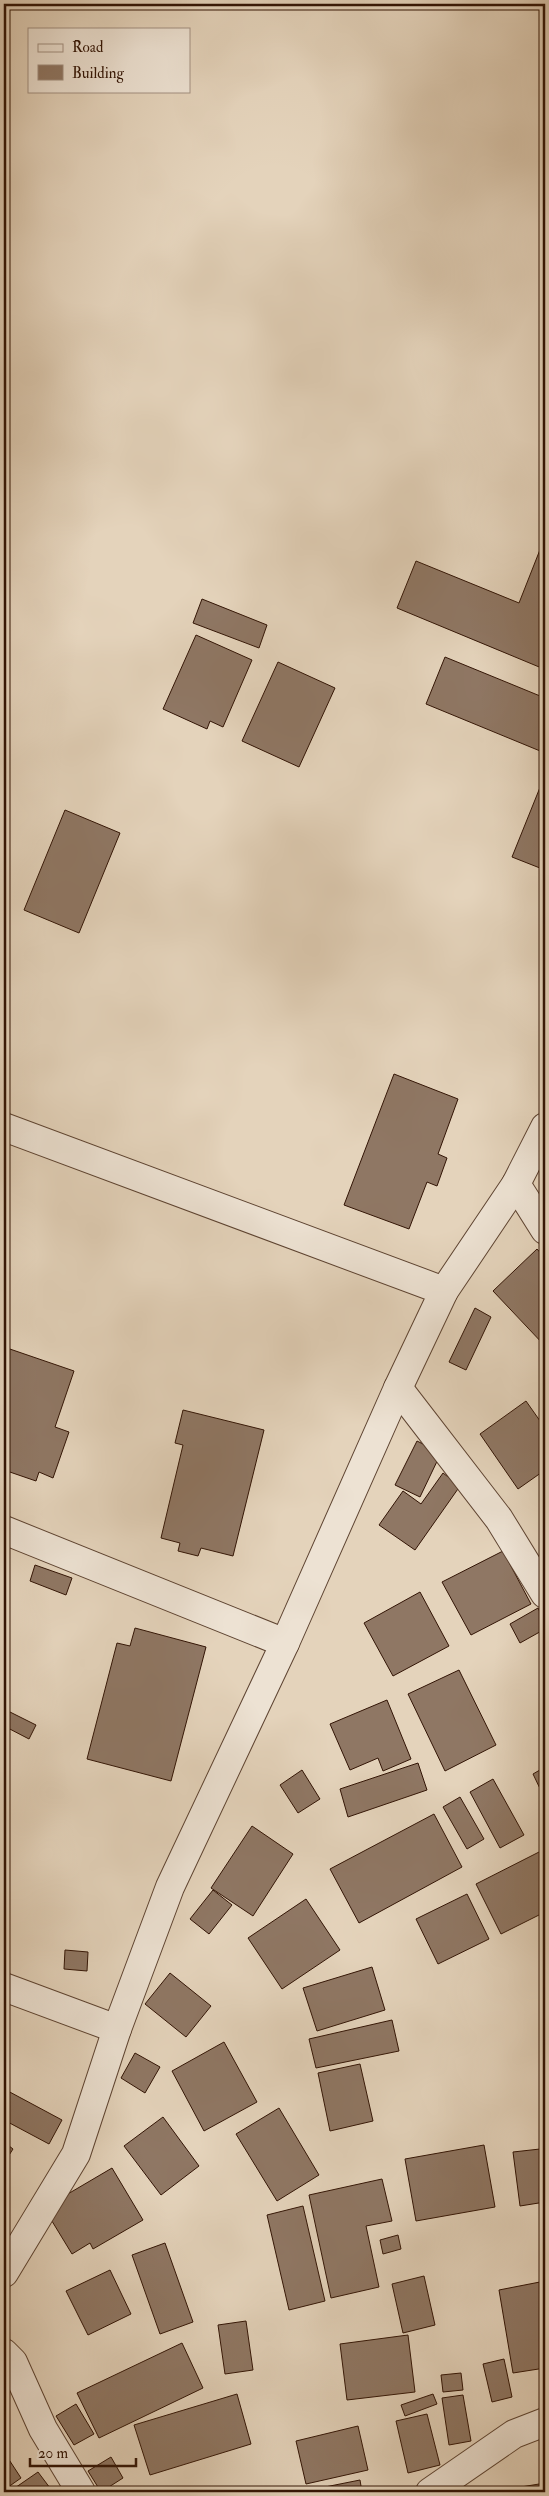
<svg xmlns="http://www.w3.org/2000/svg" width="549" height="2496" font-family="'IM FELL Double Pica',serif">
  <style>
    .building { fill: #8f7764; stroke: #321405 }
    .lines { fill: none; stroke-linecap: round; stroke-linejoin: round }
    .minor-casing { stroke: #5e4432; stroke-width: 30 }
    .minor { stroke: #ede2d3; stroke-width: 28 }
  </style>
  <rect width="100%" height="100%" fill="#e4d3bb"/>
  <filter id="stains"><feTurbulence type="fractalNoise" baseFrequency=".004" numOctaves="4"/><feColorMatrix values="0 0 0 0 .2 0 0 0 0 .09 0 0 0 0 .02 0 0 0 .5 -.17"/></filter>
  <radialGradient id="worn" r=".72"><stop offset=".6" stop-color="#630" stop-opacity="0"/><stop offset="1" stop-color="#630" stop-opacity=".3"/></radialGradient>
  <g class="building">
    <path d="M545,537L544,669L397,608L416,561L519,603Z"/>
    <path d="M202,599L267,625L259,648L193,623Z"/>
    <path d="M196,635L252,660L223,727L210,721L207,729L163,709Z"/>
    <path d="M445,657L545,698V753L426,704Z"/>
    <path d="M278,662L335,688L299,767L242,741Z"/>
    <path d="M545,775V870L512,857Z"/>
    <path d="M65,810L120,833L79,933L24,910Z"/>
    <path d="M394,1074L458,1099L438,1154L447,1158L437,1186L427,1182L409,1229L344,1205Z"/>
    <path d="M537,1249L545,1258V1346L493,1291Z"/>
    <path d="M475,1308L491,1317L466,1370L449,1362Z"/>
    <path d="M4,1347L74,1371L55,1427L69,1432L53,1478L39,1472L36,1481L4,1470Z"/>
    <path d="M526,1401L545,1428V1470L518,1489L480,1434Z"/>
    <path d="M183,1410L264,1430L233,1556L201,1548L198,1556L178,1551L180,1543L161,1538L183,1445L175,1443Z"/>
    <path d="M417,1441L441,1453L420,1497L395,1485Z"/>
    <path d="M443,1473L460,1486L415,1550L379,1525L403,1491L421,1504Z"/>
    <path d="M503,1551L531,1604L471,1635L442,1582Z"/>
    <path d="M35,1565L72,1578L66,1595L30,1581Z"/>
    <path d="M420,1592L449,1646L393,1676L364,1623Z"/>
    <path d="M538,1608L545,1622V1629L520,1643L510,1624Z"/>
    <path d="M135,1628L206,1647L171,1781L87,1759L117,1643L130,1646Z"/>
    <path d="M459,1670L496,1745L445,1771L408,1694Z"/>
    <path d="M387,1700L411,1759L383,1771L378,1758L350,1770L330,1724Z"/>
    <path d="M4,1709L36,1725L29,1739L4,1726Z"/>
    <path d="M418,1763L427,1790L348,1817L340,1789Z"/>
    <path d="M545,1767V1799L533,1774Z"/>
    <path d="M302,1770L320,1799L298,1813L280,1785Z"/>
    <path d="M493,1779L524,1835L500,1848L470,1792Z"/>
    <path d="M460,1797L484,1839L467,1849L443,1807Z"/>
    <path d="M434,1814L462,1867L359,1923L330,1869Z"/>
    <path d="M252,1826L293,1854L253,1916L211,1888Z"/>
    <path d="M541,1851L545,1861V1912L501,1934L476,1884Z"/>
    <path d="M213,1890L232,1905L209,1934L190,1919Z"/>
    <path d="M467,1894L489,1939L438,1964L416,1919Z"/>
    <path d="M306,1899L340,1950L282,1989L248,1938Z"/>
    <path d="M65,1950L88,1952L87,1971L64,1969Z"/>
    <path d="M372,1967L385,2010L317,2031L303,1988Z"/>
    <path d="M170,1973L211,2006L186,2037L145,2004Z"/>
    <path d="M392,2020L399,2051L316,2068L309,2039Z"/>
    <path d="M224,2042L257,2102L204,2131L172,2071Z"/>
    <path d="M135,2053L160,2067L145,2093L121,2078Z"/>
    <path d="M360,2064L373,2121L330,2131L318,2073Z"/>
    <path d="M6,2090L62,2120L49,2144L4,2120Z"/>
    <path d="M279,2108L319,2175L277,2201L236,2134Z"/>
    <path d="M163,2117L199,2166L161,2195L124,2146Z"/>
    <path d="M4,2142L13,2149L4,2163Z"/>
    <path d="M484,2145L495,2207L416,2221L405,2159Z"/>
    <path d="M540,2149L545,2202L520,2206L513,2152Z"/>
    <path d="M112,2168L143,2220L93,2249L90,2243L72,2254L44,2208Z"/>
    <path d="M382,2179L392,2221L366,2226L379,2287L331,2298L309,2195Z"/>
    <path d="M303,2206L325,2301L289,2310L267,2215Z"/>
    <path d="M398,2235L401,2249L383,2254L380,2240Z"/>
    <path d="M165,2243L193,2322L160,2334L132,2255Z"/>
    <path d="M110,2270L131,2314L88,2335L66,2291Z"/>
    <path d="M424,2276L435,2325L403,2333L392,2284Z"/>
    <path d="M545,2281V2368L513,2373L499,2290Z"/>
    <path d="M246,2321L253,2370L225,2374L218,2325Z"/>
    <path d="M408,2335L415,2392L347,2400L340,2344Z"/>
    <path d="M182,2343L203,2388L99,2438L77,2393Z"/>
    <path d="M504,2359L512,2397L492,2402L483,2364Z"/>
    <path d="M461,2373L463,2390L443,2392L441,2375Z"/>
    <path d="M237,2394L251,2444L150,2475L134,2425Z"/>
    <path d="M433,2394L437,2404L405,2416L401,2405Z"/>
    <path d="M463,2395L471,2441L449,2445L442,2398Z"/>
    <path d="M76,2404L94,2434L74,2445L56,2416Z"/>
    <path d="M427,2414L440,2465L408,2473L396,2421Z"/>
    <path d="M358,2426L368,2470L306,2484L296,2441Z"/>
    <path d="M4,2452L21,2478L4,2490Z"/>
    <path d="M111,2457L123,2478L101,2492L88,2471Z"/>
    <path d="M38,2472L53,2492H9Z"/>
    <path d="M360,2480L362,2492H310V2490Z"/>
    <path d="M545,2483V2492H515V2488Z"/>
  </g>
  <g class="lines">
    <defs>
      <g id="minor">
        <path d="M4,1127L444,1291"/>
        <path d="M516,1184L545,1230"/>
        <path d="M398,1388L499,1519L545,1594"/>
        <path d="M4,1530L285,1643"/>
        <path d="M4,1987L117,2029"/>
        <path d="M4,2273L76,2154L117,2029L170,1887L285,1643L398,1388L444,1291L516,1184L545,1127"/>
        <path d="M4,2353L13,2362L43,2429L81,2492"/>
        <path d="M430,2492L514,2434L545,2422"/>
      </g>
    </defs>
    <use href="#minor" class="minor-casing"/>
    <use href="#minor" class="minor"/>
  </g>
  <rect width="549" height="2496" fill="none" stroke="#e4d3bb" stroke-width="20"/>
  <rect x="5" y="5" width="539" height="2486" fill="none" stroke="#321405" stroke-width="2.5"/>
  <rect x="10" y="10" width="529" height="2476" fill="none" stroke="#321405"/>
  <rect x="28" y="28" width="162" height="65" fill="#ede2d3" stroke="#a29081"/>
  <rect x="38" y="44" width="25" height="8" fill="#ede2d3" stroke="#a29081"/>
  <text x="72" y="52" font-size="15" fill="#321405">Road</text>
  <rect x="38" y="65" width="25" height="15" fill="#8f7764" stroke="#a29081"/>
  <text x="72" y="78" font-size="15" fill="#321405">Building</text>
  <path d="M30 2458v8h106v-8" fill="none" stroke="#321405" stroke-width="2.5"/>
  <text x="38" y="2458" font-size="15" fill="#321405" stroke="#ede2d3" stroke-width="4" paint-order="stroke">20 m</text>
  <rect width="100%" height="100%" filter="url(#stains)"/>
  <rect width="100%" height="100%" fill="url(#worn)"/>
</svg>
